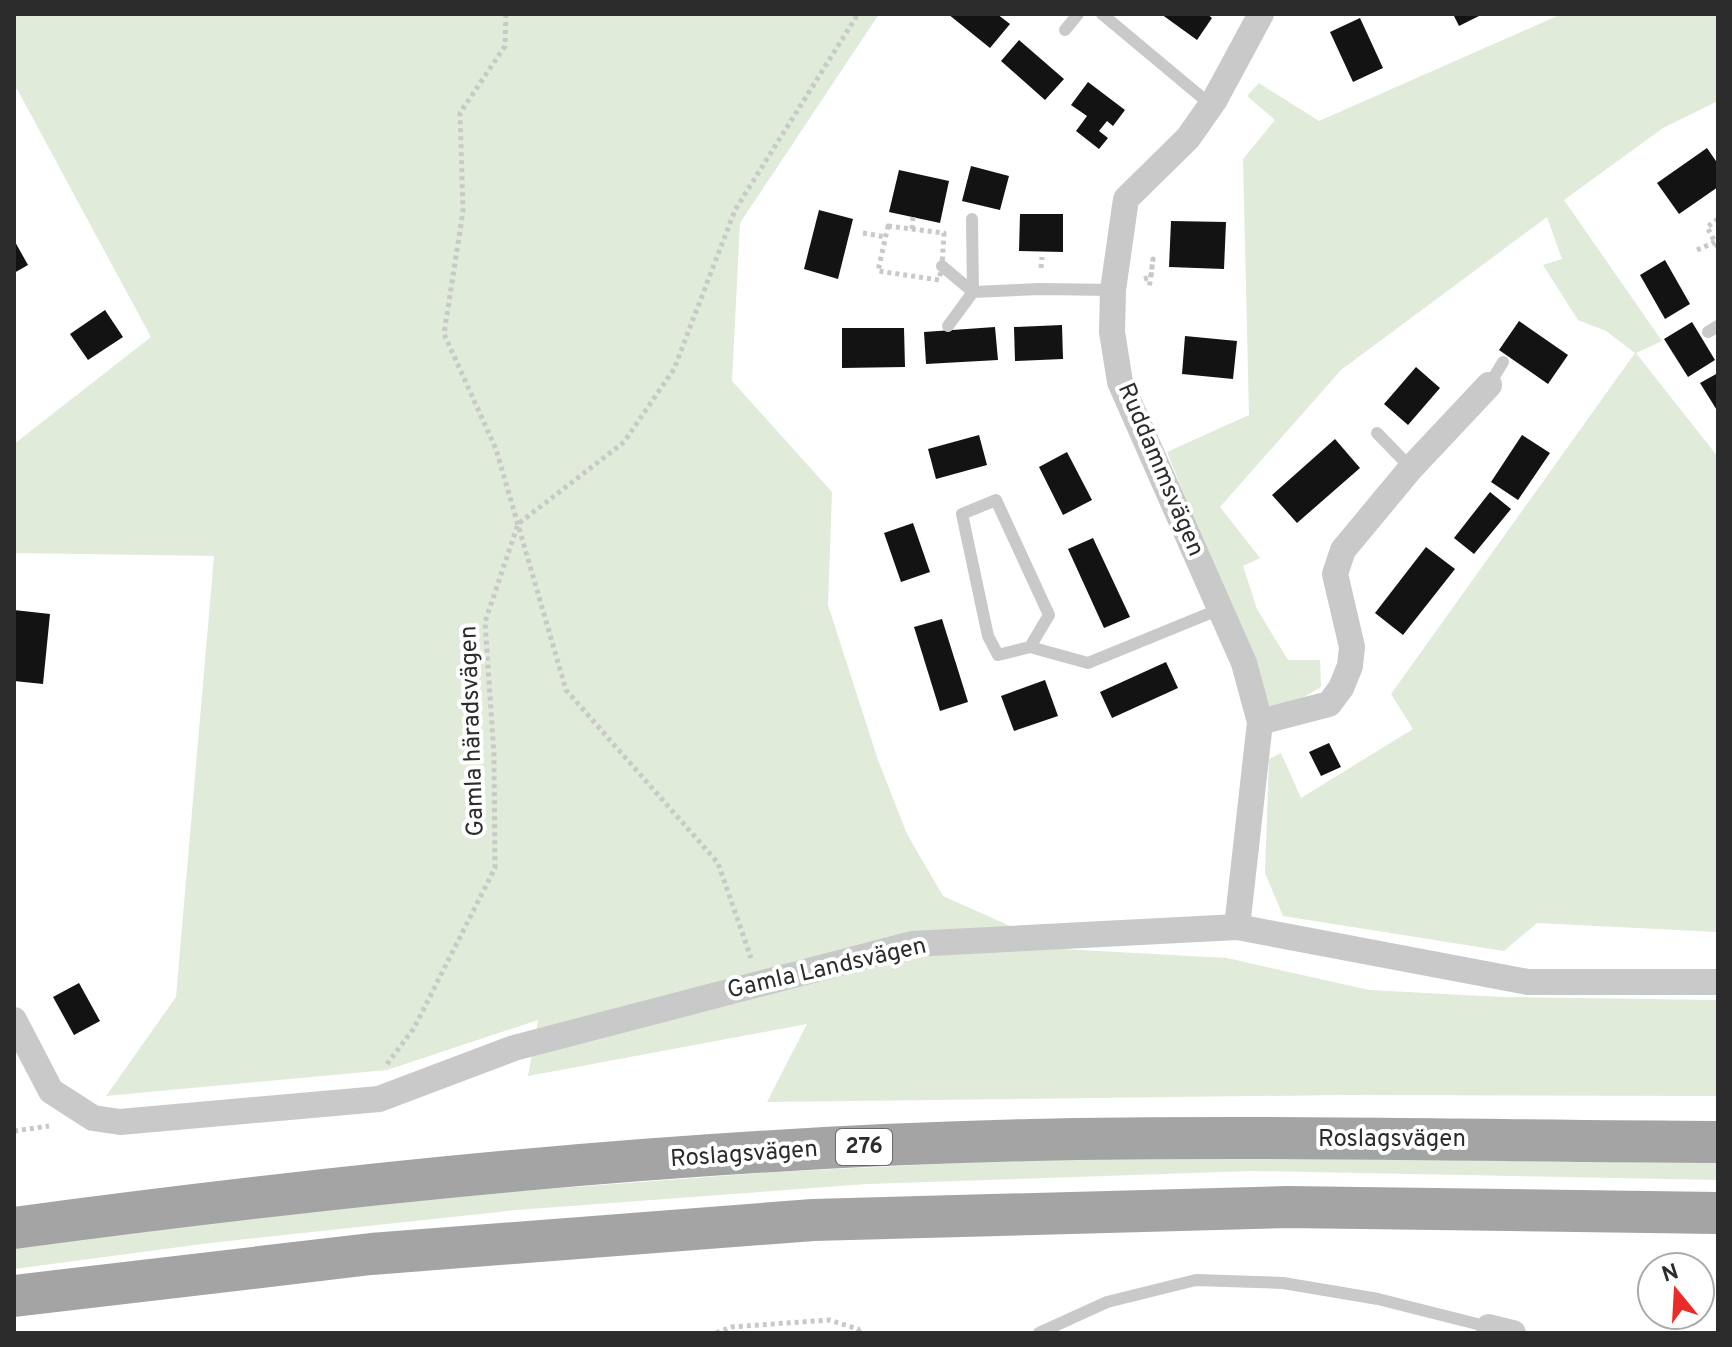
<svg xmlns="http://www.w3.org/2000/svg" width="1732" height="1347" font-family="Overpass,sans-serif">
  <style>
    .green { fill: #e1ebd9 }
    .building { fill: #131313 }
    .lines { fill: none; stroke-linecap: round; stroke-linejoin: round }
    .path { stroke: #c9c9c9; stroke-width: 5; stroke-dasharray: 4 4; stroke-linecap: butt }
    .lane { stroke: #c9c9c9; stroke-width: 12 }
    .street { stroke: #c9c9c9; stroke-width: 26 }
    .primary { stroke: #a4a4a4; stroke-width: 42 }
    .labels { text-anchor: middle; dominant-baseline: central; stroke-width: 8; stroke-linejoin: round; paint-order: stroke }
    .shield { fill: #fff; stroke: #6b6b6b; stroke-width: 2 }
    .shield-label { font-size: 22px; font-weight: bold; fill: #2c2c2c }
    .street-label { font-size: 24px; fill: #2c2c2c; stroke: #fff }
  </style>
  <rect width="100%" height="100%" fill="#fff"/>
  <g class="green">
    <path d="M14,14H879L740,223L732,381L832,492L828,605L878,760L907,834L943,896L1062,949L1227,958L1369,990L1502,997L1718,1000V1096L1344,1095L767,1102L807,1024L528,1076L538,1020L387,1070L106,1096L176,997L214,556L14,553V444L151,337L17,89L14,90Z"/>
    <path d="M1562,14H1718V101L1663,128L1564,200L1662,341L1636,353L1718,457V932L1537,923L1504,951L1283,916L1265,873L1269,759L1281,753L1301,798L1413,729L1391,694L1635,353L1606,331L1578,320L1543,265L1562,259L1547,217L1341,370L1220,507L1260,558L1243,566L1257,609L1288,660H1320L1321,687L1294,703L1268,710L1167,452L1249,415L1243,159L1275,120L1247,96L1259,83L1319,121Z"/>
    <path d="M1339,1156L1718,1162V1180L1252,1171L867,1184L516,1210L210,1243L14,1269V1248L387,1201L774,1172L1021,1160Z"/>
  </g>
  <g class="building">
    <path d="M948,14H997L1010,24L990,48Z"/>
    <path d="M1161,14H1207L1212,18L1197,40Z"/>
    <path d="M1453,14H1483L1459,26Z"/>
    <path d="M1360,18L1383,68L1353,82L1330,32Z"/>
    <path d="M1019,40L1064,79L1045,100L1001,61Z"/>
    <path d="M1088,82L1125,110L1113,126L1107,121L1099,131L1108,138L1099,149L1076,131L1087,116L1071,105Z"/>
    <path d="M1707,148L1718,164V187L1679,214L1657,183Z"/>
    <path d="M971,166L1009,176L1000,210L962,201Z"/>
    <path d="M899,170L949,181L940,223L889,212Z"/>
    <path d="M819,210L853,219L838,279L804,269Z"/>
    <path d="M1020,214H1063V252L1019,251Z"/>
    <path d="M1171,221L1226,222L1224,269L1169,267Z"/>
    <path d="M14,240L28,265L14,273Z"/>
    <path d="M1665,260L1690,304L1665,319L1640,275Z"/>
    <path d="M105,310L123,337L88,360L70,334Z"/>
    <path d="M1519,321L1568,355L1548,384L1499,350Z"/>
    <path d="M1692,322L1715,360L1688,377L1664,339Z"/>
    <path d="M1062,325L1063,359L1015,361L1014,327Z"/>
    <path d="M995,327L998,360L926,364L924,332Z"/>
    <path d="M842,328H904L905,367L842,368Z"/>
    <path d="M1185,336L1237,341L1233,379L1182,374Z"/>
    <path d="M1416,367L1440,388L1408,425L1384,404Z"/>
    <path d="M1718,373V412L1700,383Z"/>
    <path d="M979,435L987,465L936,479L928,449Z"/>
    <path d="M1522,435L1550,453L1518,500L1491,482Z"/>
    <path d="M1335,439L1360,468L1297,523L1272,495Z"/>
    <path d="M1067,452L1092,500L1063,515L1039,467Z"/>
    <path d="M1490,492L1511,509L1474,554L1454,538Z"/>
    <path d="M913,523L930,572L901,582L884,533Z"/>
    <path d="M1093,538L1130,617L1104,628L1068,549Z"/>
    <path d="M1426,547L1455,569L1403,635L1375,613Z"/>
    <path d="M14,610L50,614L43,684L14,681Z"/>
    <path d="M942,619L968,702L940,711L914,627Z"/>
    <path d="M1166,662L1178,688L1112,718L1100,692Z"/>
    <path d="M1045,680L1058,716L1014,731L1001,696Z"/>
    <path d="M1329,743L1341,767L1321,776L1309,752Z"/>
    <path d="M79,983L100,1021L74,1035L53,997Z"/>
  </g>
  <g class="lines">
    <g class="path">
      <path d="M506,14L505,46L460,113L463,211L444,334L496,449L566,690L718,863L751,958"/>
      <path d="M1718,219L1707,227L1718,248"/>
      <path d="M888,226L944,233L942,266L939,280L878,271Z"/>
      <path d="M912,229L913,217"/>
      <path d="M863,233L886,237"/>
      <path d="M1697,250L1715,242"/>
      <path d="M1041,268L1042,257"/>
      <path d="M1144,279L1151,277L1153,259L1149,289"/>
      <path d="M387,1064L414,1028L495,868L494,755L485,622L518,524L624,442L674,369L735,210L858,14"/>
      <path d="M14,1131L49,1126"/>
      <path d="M716,1333L731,1327L829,1320L858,1329L860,1333"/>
    </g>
    <g class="lane">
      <path d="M1102,14L1211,105"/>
      <path d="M1065,30L1078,14"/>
      <path d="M942,266L973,292L1040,289L1113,290"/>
      <path d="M948,326L973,292L972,219"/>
      <path d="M1708,332L1718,326"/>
      <path d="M1489,385L1503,362"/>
      <path d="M1377,433L1411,468"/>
      <path d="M1030,647L1049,615L996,500L962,514L988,636L998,655L1030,647L1088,663L1220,609"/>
      <path d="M1039,1333L1107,1302L1196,1280L1283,1283L1378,1299L1489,1327"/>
    </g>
    <g class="street">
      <path d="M1260,722L1329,704L1341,688L1350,666L1352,647L1335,574L1343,550L1411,468L1489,385"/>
      <path d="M1237,927L1260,722L1244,663L1120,382L1112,332L1113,290L1126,199L1188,138L1214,101L1261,14"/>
      <path d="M14,1020L51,1091L93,1118L120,1122L379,1099L514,1048L912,944L1237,927L1528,982H1718"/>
      <path d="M1489,1327L1513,1333"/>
    </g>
    <g class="primary">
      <path d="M14,1228C351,1183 691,1148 1031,1140C1260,1135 1489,1141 1718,1142"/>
      <path d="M14,1296L371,1254L813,1220L1287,1207L1718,1213"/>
    </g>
  </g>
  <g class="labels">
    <rect class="shield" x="836" y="1129" width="56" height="36" rx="6"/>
    <g class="shield-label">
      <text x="864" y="1147">276</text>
    </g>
    <g class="street-label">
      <text transform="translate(1160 470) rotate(67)">Ruddammsvägen</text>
      <text transform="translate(473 731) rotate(-92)">Gamla häradsvägen</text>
      <text transform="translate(827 969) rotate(-13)">Gamla Landsvägen</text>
      <text x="1392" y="1140">Roslagsvägen</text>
      <text transform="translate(744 1155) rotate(-4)">Roslagsvägen</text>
    </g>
  </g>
  <rect width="1732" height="1347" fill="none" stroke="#2c2c2c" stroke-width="32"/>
  <g transform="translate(1676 1291) rotate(342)"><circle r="38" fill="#ffffff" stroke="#ababab" stroke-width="2"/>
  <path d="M0-6L14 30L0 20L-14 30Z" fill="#ea2b27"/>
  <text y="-12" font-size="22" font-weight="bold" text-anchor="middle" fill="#2c2c2c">N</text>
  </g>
</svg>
